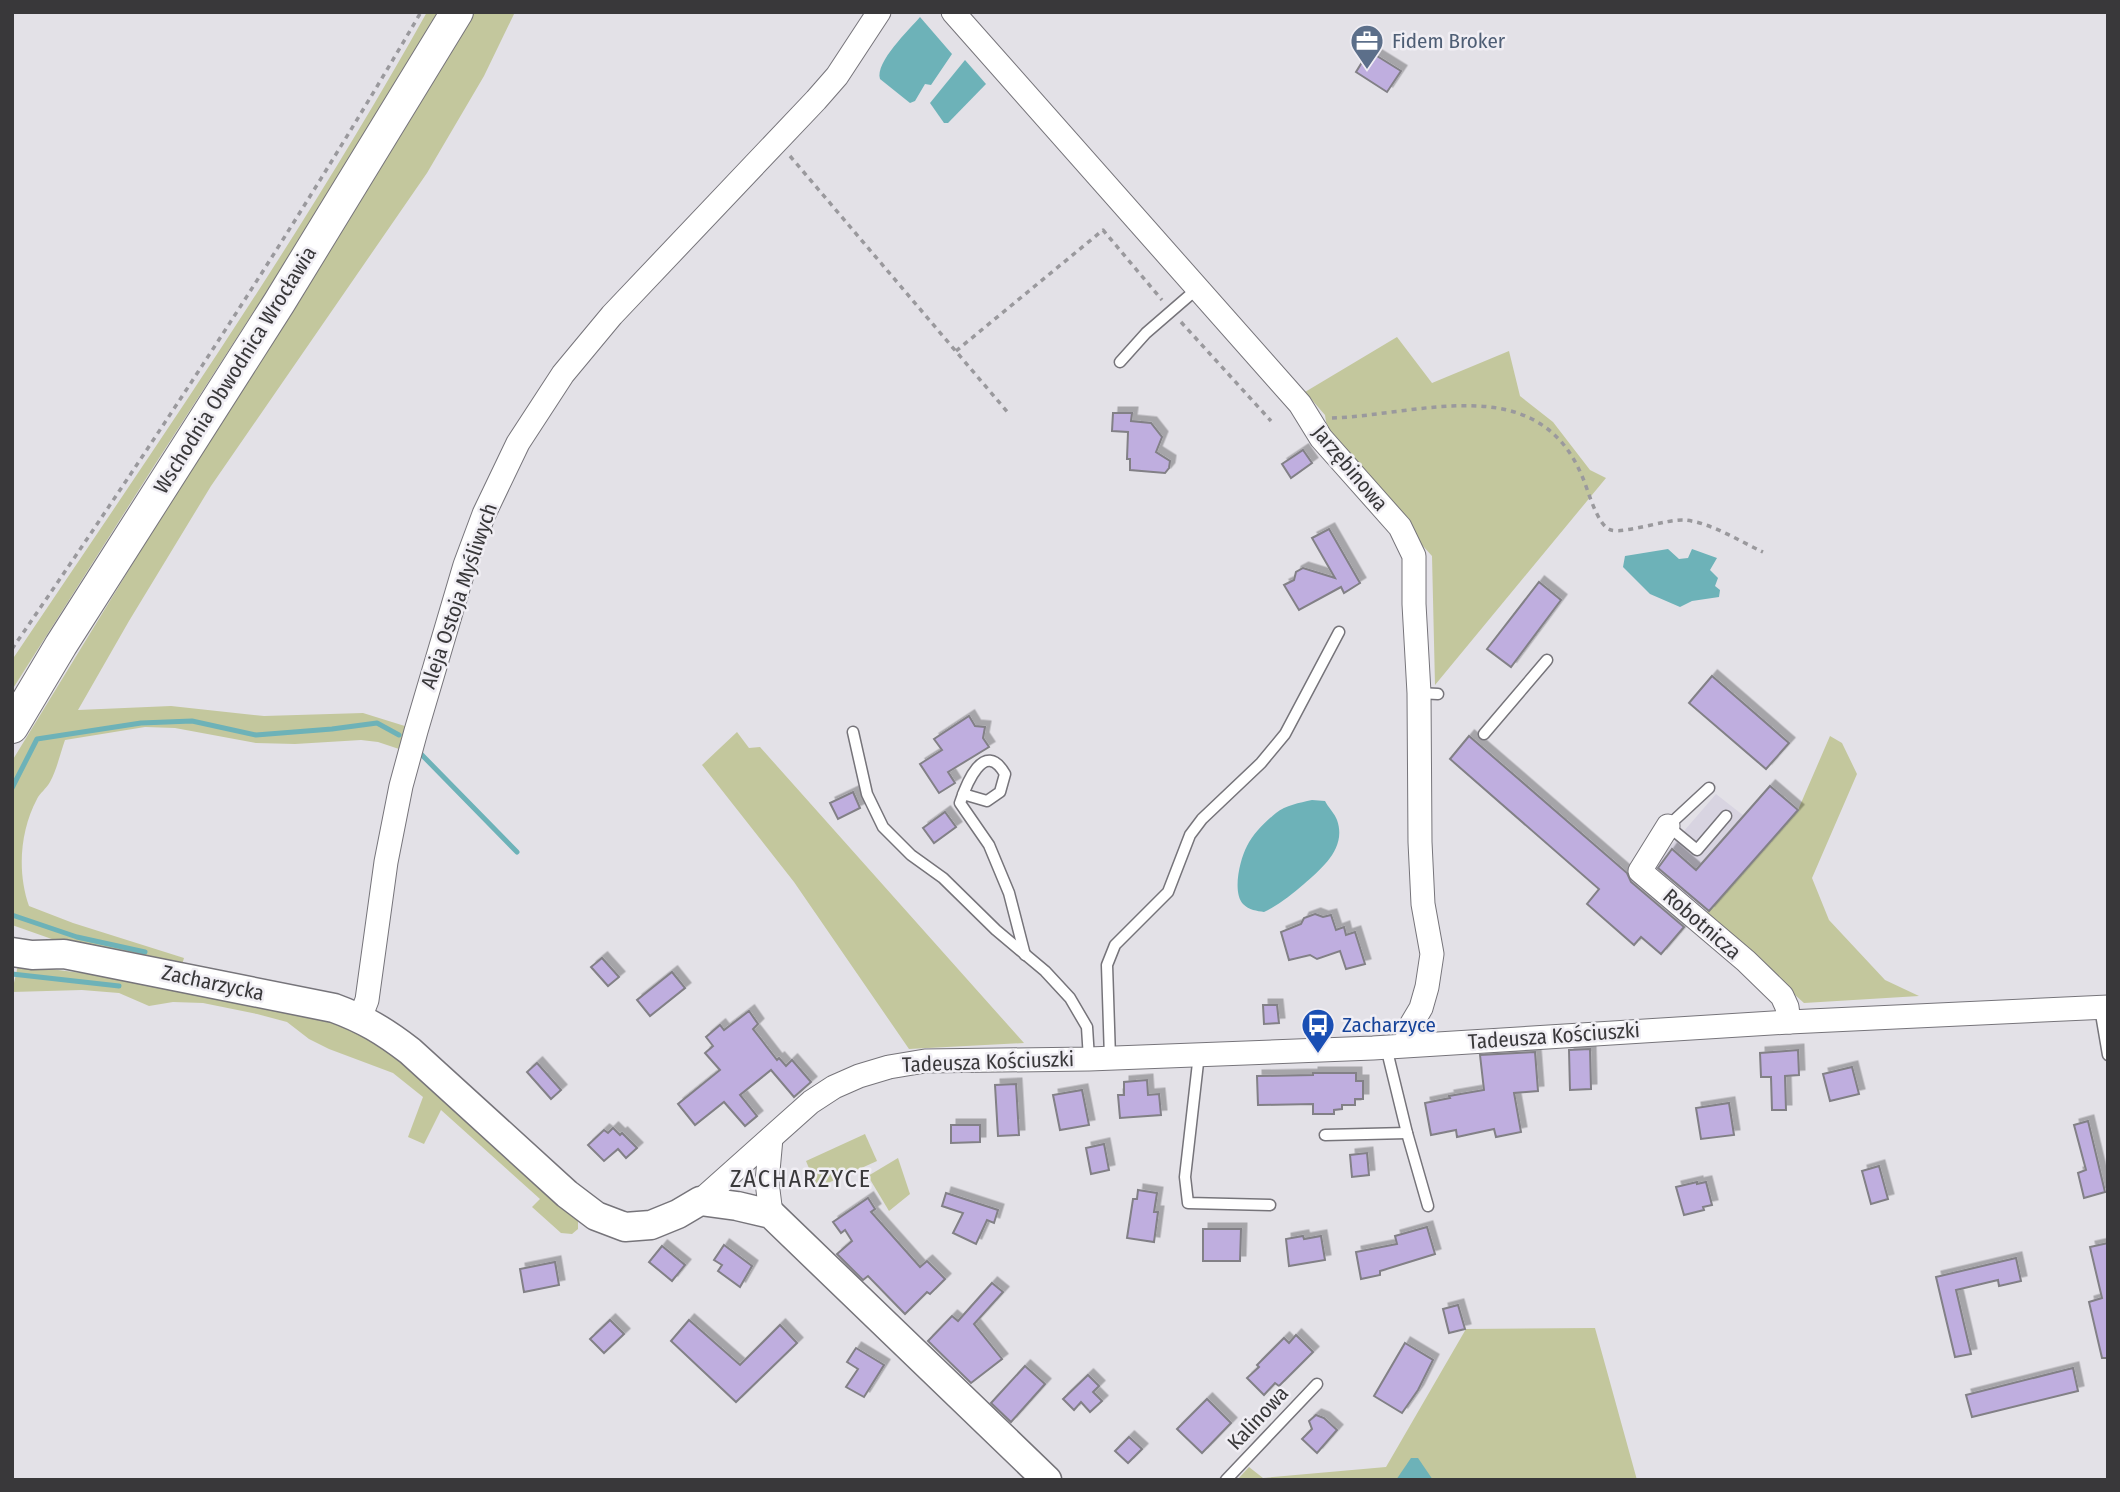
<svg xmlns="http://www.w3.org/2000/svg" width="2120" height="1492" font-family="'Fira Sans Condensed',sans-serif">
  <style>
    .built { fill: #d8d4e1 }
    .green { fill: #c3c79d }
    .water { fill: #6db2b8 }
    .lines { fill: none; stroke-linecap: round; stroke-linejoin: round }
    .stream { stroke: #6db2b8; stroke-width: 5 }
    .building { fill: #bfaedf; stroke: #828086; stroke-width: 2; filter: url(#shadow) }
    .service-casing { stroke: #76747a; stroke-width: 13 }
    .minor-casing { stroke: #76747a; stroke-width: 25 }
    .tertiary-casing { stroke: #76747a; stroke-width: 31 }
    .secondary-casing { stroke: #76747a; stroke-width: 34 }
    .path { stroke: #9a999d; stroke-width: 3.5; stroke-dasharray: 5 5; stroke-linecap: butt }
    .service { stroke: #fff; stroke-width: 10 }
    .minor { stroke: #fff; stroke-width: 23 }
    .tertiary { stroke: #fff; stroke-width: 28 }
    .secondary { stroke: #fff; stroke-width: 32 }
    .labels { text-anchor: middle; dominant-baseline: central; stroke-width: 5; stroke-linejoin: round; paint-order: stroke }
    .service-label { font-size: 21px; fill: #4e5e75; stroke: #f0eef4; text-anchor: start }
    .street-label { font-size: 21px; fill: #39383a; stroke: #f0eef4 }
    .transit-label { font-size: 21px; fill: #164399; stroke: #f0eef4; text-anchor: start }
    .quarter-label { font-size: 24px; letter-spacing: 2px; fill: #39383a; stroke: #f0eef4 }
  </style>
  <defs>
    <filter id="shadow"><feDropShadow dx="5.5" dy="-5.5" stdDeviation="0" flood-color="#0004"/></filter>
  </defs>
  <rect width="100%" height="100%" fill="#e3e1e7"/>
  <path class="built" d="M1770,786L1798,810L1705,914L1652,868L1716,794L1744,816Z"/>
  <g class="green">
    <path d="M427,12H439L338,181L154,466L12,690V660C155,447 302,236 427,12Z"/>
    <path d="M470,12H515L484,76L427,173L211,486L129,621L78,710L171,706L264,716L363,713L408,727L402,750L378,742L361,740L295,744L256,743L175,728L145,727L65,740C60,754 57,769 50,782C46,789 40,793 37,799C20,831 17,872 29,906L73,923L184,958L181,968L66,944L12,925V761Z"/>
    <path d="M1397,337L1432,383L1509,351L1520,396L1553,422L1590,470L1606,478L1435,685L1432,556L1329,442L1325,415L1305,392Z"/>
    <path d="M737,732L749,748L760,747L1024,1043L909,1049L794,882L702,765Z"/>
    <path d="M1830,736L1842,743L1857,774L1812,878L1829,920L1885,980L1919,996L1804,1003L1705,914L1798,810Z"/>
    <path d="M18,965L122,978L312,1012L382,1040L562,1205L578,1221V1229L572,1234L561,1233L532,1207L540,1199L441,1110L424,1144L408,1137L423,1097L393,1073L329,1049L309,1039L287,1022L257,1014L203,1003L173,1002L149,1006L119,993L82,990L12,992Z"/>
    <path d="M865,1134L877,1161L817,1188L806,1161Z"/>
    <path d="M898,1158L910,1194L889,1211L868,1176Z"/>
    <path d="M1595,1328L1637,1480H1237L1249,1467L1263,1478L1386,1467L1466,1329Z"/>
  </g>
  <g class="water">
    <path d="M920,17L952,54L931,85L925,84L915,101L910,103L880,79C875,62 909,30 920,17Z"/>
    <path d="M965,60L986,84L948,123H944L930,103Z"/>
    <path d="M1668,549L1679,559L1688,558L1692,549L1717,558L1710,570L1718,578L1715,586L1720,590L1719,597L1692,601L1680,607L1650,594L1623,567L1625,556Z"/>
    <path d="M1312,800L1325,801C1328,807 1335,814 1337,820C1347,848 1322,868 1304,884C1291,895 1279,905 1264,912C1257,911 1249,910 1243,904C1232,892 1240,859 1247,846C1253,834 1265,822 1276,813C1286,805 1299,803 1312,800Z"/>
    <path d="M1411,1458H1418L1433,1480H1396Z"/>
  </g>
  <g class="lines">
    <g class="stream">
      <path d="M421,754L517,852"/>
      <path d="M12,788L37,739L141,723L192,721L256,735L332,729L377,723L399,735"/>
      <path d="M12,915L77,937L145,952"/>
      <path d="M12,974L119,986"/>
    </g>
  </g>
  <g class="building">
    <path d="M1369,51L1401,71L1387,92L1356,72Z"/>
    <path d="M1113,413H1132L1131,421L1151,423L1162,437L1156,452L1170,461L1169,468L1165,473L1130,470V459H1127L1128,432L1112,431Z"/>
    <path d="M1303,450L1312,463L1291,478L1282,464Z"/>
    <path d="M1329,529L1360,583L1344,593L1341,587L1299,610L1284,585L1294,580L1296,572L1303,568L1335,578L1312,538Z"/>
    <path d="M1539,582L1561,600L1511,667L1487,649Z"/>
    <path d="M1712,676L1789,743L1766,769L1689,703Z"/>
    <path d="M969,716L975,726L985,727L983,738L989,747L948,772L955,783L939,793L920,764L942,750L934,739Z"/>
    <path d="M1469,736L1627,873L1631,882L1684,927L1661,954L1641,937L1634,945L1587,904L1599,889L1450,759Z"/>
    <path d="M1770,786L1798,810L1709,911L1658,868L1672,849L1696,870Z"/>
    <path d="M853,792L860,808L838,819L830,803Z"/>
    <path d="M945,812L956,827L934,843L923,828Z"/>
    <path d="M1315,914L1323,917L1331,915L1336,930L1344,927L1346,935L1355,932L1365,964L1346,969L1340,951L1317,959L1310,955L1289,960L1281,932L1301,924L1304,918Z"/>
    <path d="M602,958L619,977L608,986L591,967Z"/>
    <path d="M672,972L685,988L650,1016L637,1000Z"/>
    <path d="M1263,1005H1277L1279,1023L1264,1024Z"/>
    <path d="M749,1011L758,1024L753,1029L777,1060L779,1058L786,1066L792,1060L811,1082L794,1097L771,1070L740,1095L757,1116L745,1126L724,1102L695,1125L678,1104L720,1070L705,1053L713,1046L706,1037L720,1025L724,1030Z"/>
    <path d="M1590,1049L1591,1089L1570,1090L1569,1050Z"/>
    <path d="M1798,1050L1799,1075L1785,1076L1786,1110H1772L1771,1077H1761L1760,1053Z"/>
    <path d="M1535,1052L1538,1091L1514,1093L1521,1132L1496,1137L1494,1129L1457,1137L1456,1130L1431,1135L1425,1103L1450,1098L1449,1096L1484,1090L1480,1055Z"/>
    <path d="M537,1063L561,1090L551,1099L527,1072Z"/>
    <path d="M1852,1067L1859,1094L1830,1101L1823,1074Z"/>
    <path d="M1313,1073H1356V1081H1363V1099H1355V1105H1342V1109L1334,1110V1114H1313V1104L1258,1105L1257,1076L1313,1075Z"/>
    <path d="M1147,1080L1148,1095L1159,1094L1161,1115L1120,1118L1118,1095H1124V1082Z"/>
    <path d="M1016,1084L1019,1135L998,1136L995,1085Z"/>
    <path d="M1082,1090L1089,1125L1060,1130L1053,1095Z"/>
    <path d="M1729,1103L1734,1135L1701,1139L1696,1108Z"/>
    <path d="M2088,1121L2105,1192L2084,1198L2078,1173L2086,1170L2074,1125Z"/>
    <path d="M951,1125H980V1142L951,1143Z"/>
    <path d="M613,1128L620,1135L622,1133L637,1148L626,1158L618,1149L604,1161L588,1145L604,1130L608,1133Z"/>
    <path d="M1104,1144L1109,1170L1091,1174L1086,1148Z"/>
    <path d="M1367,1153L1369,1175L1352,1177L1350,1155Z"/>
    <path d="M1879,1166L1888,1199L1871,1204L1862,1171Z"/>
    <path d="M1697,1182V1184L1706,1182L1712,1205L1703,1207L1704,1210L1684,1215L1676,1187Z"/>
    <path d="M1138,1190L1157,1193L1154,1212H1158L1154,1242L1127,1238L1133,1199H1137Z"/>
    <path d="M946,1193L998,1210L994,1223L987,1220L976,1244L953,1233L963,1213L942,1206Z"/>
    <path d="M868,1198L875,1209L871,1212L920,1267L927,1261L945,1279L930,1294L927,1292L905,1314L868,1276L863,1280L837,1254L852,1241L845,1230L841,1233L833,1222Z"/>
    <path d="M1427,1227L1435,1254L1380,1271V1275L1361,1279L1356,1252L1397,1244L1395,1236Z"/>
    <path d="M1203,1229H1241L1240,1261H1203Z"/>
    <path d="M1303,1236L1304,1239L1321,1236L1325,1260L1289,1266L1286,1239Z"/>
    <path d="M2108,1243V1358H2102L2089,1302L2102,1298L2090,1247Z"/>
    <path d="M724,1245L752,1266L740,1287L718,1271L722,1265L714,1260Z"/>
    <path d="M662,1246L685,1265L672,1281L649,1262Z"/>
    <path d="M2016,1258L2021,1281L1999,1286L1998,1280L1956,1290L1971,1354L1955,1357L1936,1277Z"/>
    <path d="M555,1262L559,1285L524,1292L520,1269Z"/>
    <path d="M992,1283L1003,1292L974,1324L1002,1359L971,1383L928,1341L952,1316L958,1321Z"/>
    <path d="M1458,1305L1465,1329L1449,1333L1443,1309Z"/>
    <path d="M610,1320L624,1334L604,1353L590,1339Z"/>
    <path d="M689,1320L740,1365L780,1325L797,1343L736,1402L671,1341Z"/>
    <path d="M1296,1335L1313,1352L1279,1386L1275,1383L1264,1395L1247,1378L1259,1367L1257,1365L1284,1338L1289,1343Z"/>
    <path d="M1405,1343L1433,1360L1418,1390L1402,1413L1374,1396Z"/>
    <path d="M856,1348L884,1365L864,1397L846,1387L858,1369L847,1362Z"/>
    <path d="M1025,1366L1045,1384L1011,1422L991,1403Z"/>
    <path d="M2073,1368L2078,1391L1972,1417L1966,1395Z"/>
    <path d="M1088,1375L1099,1386L1093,1392L1102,1401L1090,1412L1081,1402L1074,1410L1063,1399Z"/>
    <path d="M1207,1399L1231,1423L1202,1453L1177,1429Z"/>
    <path d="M1316,1415L1324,1418L1337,1430L1317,1453L1302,1439L1312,1429L1309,1421Z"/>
    <path d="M1129,1437L1142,1449L1128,1463L1115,1451Z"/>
  </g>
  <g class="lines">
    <defs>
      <g id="service">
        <path d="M1120,362L1146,333L1198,288"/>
        <path d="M1419,693L1438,694"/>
        <path d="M853,732L867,794L883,827L911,855L943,878L996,930L1045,971L1070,998L1087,1027L1089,1059"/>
        <path d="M1484,734L1547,660"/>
        <path d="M1709,788L1668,826L1697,850L1726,816"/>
        <path d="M963,794L987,801L1000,792L1005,774C984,738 966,785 960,803L989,845L1009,893L1025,955"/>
        <path d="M2100,1008L2108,1055"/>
        <path d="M1386,1047L1407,1133L1428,1206"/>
        <path d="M1199,1054L1185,1177L1188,1203L1270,1205"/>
        <path d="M1110,1058L1107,965L1115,945L1168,892L1190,835L1202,819L1261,763L1285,734L1339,632"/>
        <path d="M1325,1135L1407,1133"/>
        <path d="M1226,1480L1317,1384"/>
      </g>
      <g id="minor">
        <path d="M953,12L1300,404L1321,438L1400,527L1414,556V604L1419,693L1420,842L1423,904L1432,954L1427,987L1421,1008L1408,1030L1407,1045"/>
        <path d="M1668,826L1640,871L1746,961L1782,996L1787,1007L1789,1022"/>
        <path d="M360,1018L367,1000L386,862L401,786L416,731L465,565L484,514L518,443L563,374L612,315L816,100L837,76L879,12"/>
        <path d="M771,1138L767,1182L771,1214"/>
        <path d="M700,1201L811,1102L834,1087L859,1076L889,1067L925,1061L1089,1059L1373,1048L1789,1022L2108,1007"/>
      </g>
      <path id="tertiary" d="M12,952L32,955L64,954L334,1008C364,1019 384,1031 410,1051L567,1194L596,1216L625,1227L651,1225L678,1214L700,1201L737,1206L771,1214L1047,1480"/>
      <path id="secondary" d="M12,727L61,645L279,303L457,12"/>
    </defs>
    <use href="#service" class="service-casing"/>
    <use href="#minor" class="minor-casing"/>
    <use href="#tertiary" class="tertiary-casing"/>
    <use href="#secondary" class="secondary-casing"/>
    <g class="path">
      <path d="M790,156L1010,415"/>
      <path d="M1181,322L1271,421"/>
      <path d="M956,351L1103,230L1162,300"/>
      <path d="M1332,418C1420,415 1537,369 1582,476C1588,489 1597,526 1611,530C1624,534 1667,519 1684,520C1710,522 1739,541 1763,552"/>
      <path d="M12,649C155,441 294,230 421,12"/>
    </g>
    <use href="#service" class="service"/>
    <use href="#minor" class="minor"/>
    <use href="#tertiary" class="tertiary"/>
    <use href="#secondary" class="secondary"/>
  </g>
  <defs>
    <symbol id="office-pin" viewBox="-11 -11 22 30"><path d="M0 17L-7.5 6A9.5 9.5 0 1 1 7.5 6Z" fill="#5c6f8a" stroke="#f0eef4"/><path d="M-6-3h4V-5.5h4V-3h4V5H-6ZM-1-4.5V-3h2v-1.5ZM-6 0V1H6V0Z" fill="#fff"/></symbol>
    <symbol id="bus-pin" viewBox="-11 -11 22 30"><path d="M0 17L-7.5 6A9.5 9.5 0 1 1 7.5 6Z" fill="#1a4fb4" stroke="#f0eef4"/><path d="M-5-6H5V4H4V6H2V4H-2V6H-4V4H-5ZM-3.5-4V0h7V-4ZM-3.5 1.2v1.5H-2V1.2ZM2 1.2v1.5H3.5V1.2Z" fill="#fff"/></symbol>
  </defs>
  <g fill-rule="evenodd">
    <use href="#office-pin" x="1348" y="22" width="38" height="52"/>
    <use href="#bus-pin" x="1299" y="1006" width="38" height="52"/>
  </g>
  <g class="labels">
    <g class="service-label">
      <text x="1392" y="41">Fidem Broker</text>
    </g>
    <g class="street-label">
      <text transform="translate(235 370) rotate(-58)">Wschodnia Obwodnica Wrocławia</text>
      <text transform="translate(1350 468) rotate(50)">Jarzębinowa</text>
      <text transform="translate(459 596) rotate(-71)">Aleja Ostoja Myśliwych</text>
      <text transform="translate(1702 924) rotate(41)">Robotnicza</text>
      <text transform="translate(213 983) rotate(12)">Zacharzycka</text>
      <text transform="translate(1554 1036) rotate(-4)">Tadeusza Kościuszki</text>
      <text transform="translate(988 1062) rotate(-2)">Tadeusza Kościuszki</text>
      <text transform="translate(1258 1418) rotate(-47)">Kalinowa</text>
    </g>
    <g class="transit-label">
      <text x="1342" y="1025">Zacharzyce</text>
    </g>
    <g class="quarter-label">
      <text x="801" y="1179">ZACHARZYCE</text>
    </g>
  </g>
  <rect width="2120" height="1492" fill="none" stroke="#39383a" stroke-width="28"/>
</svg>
